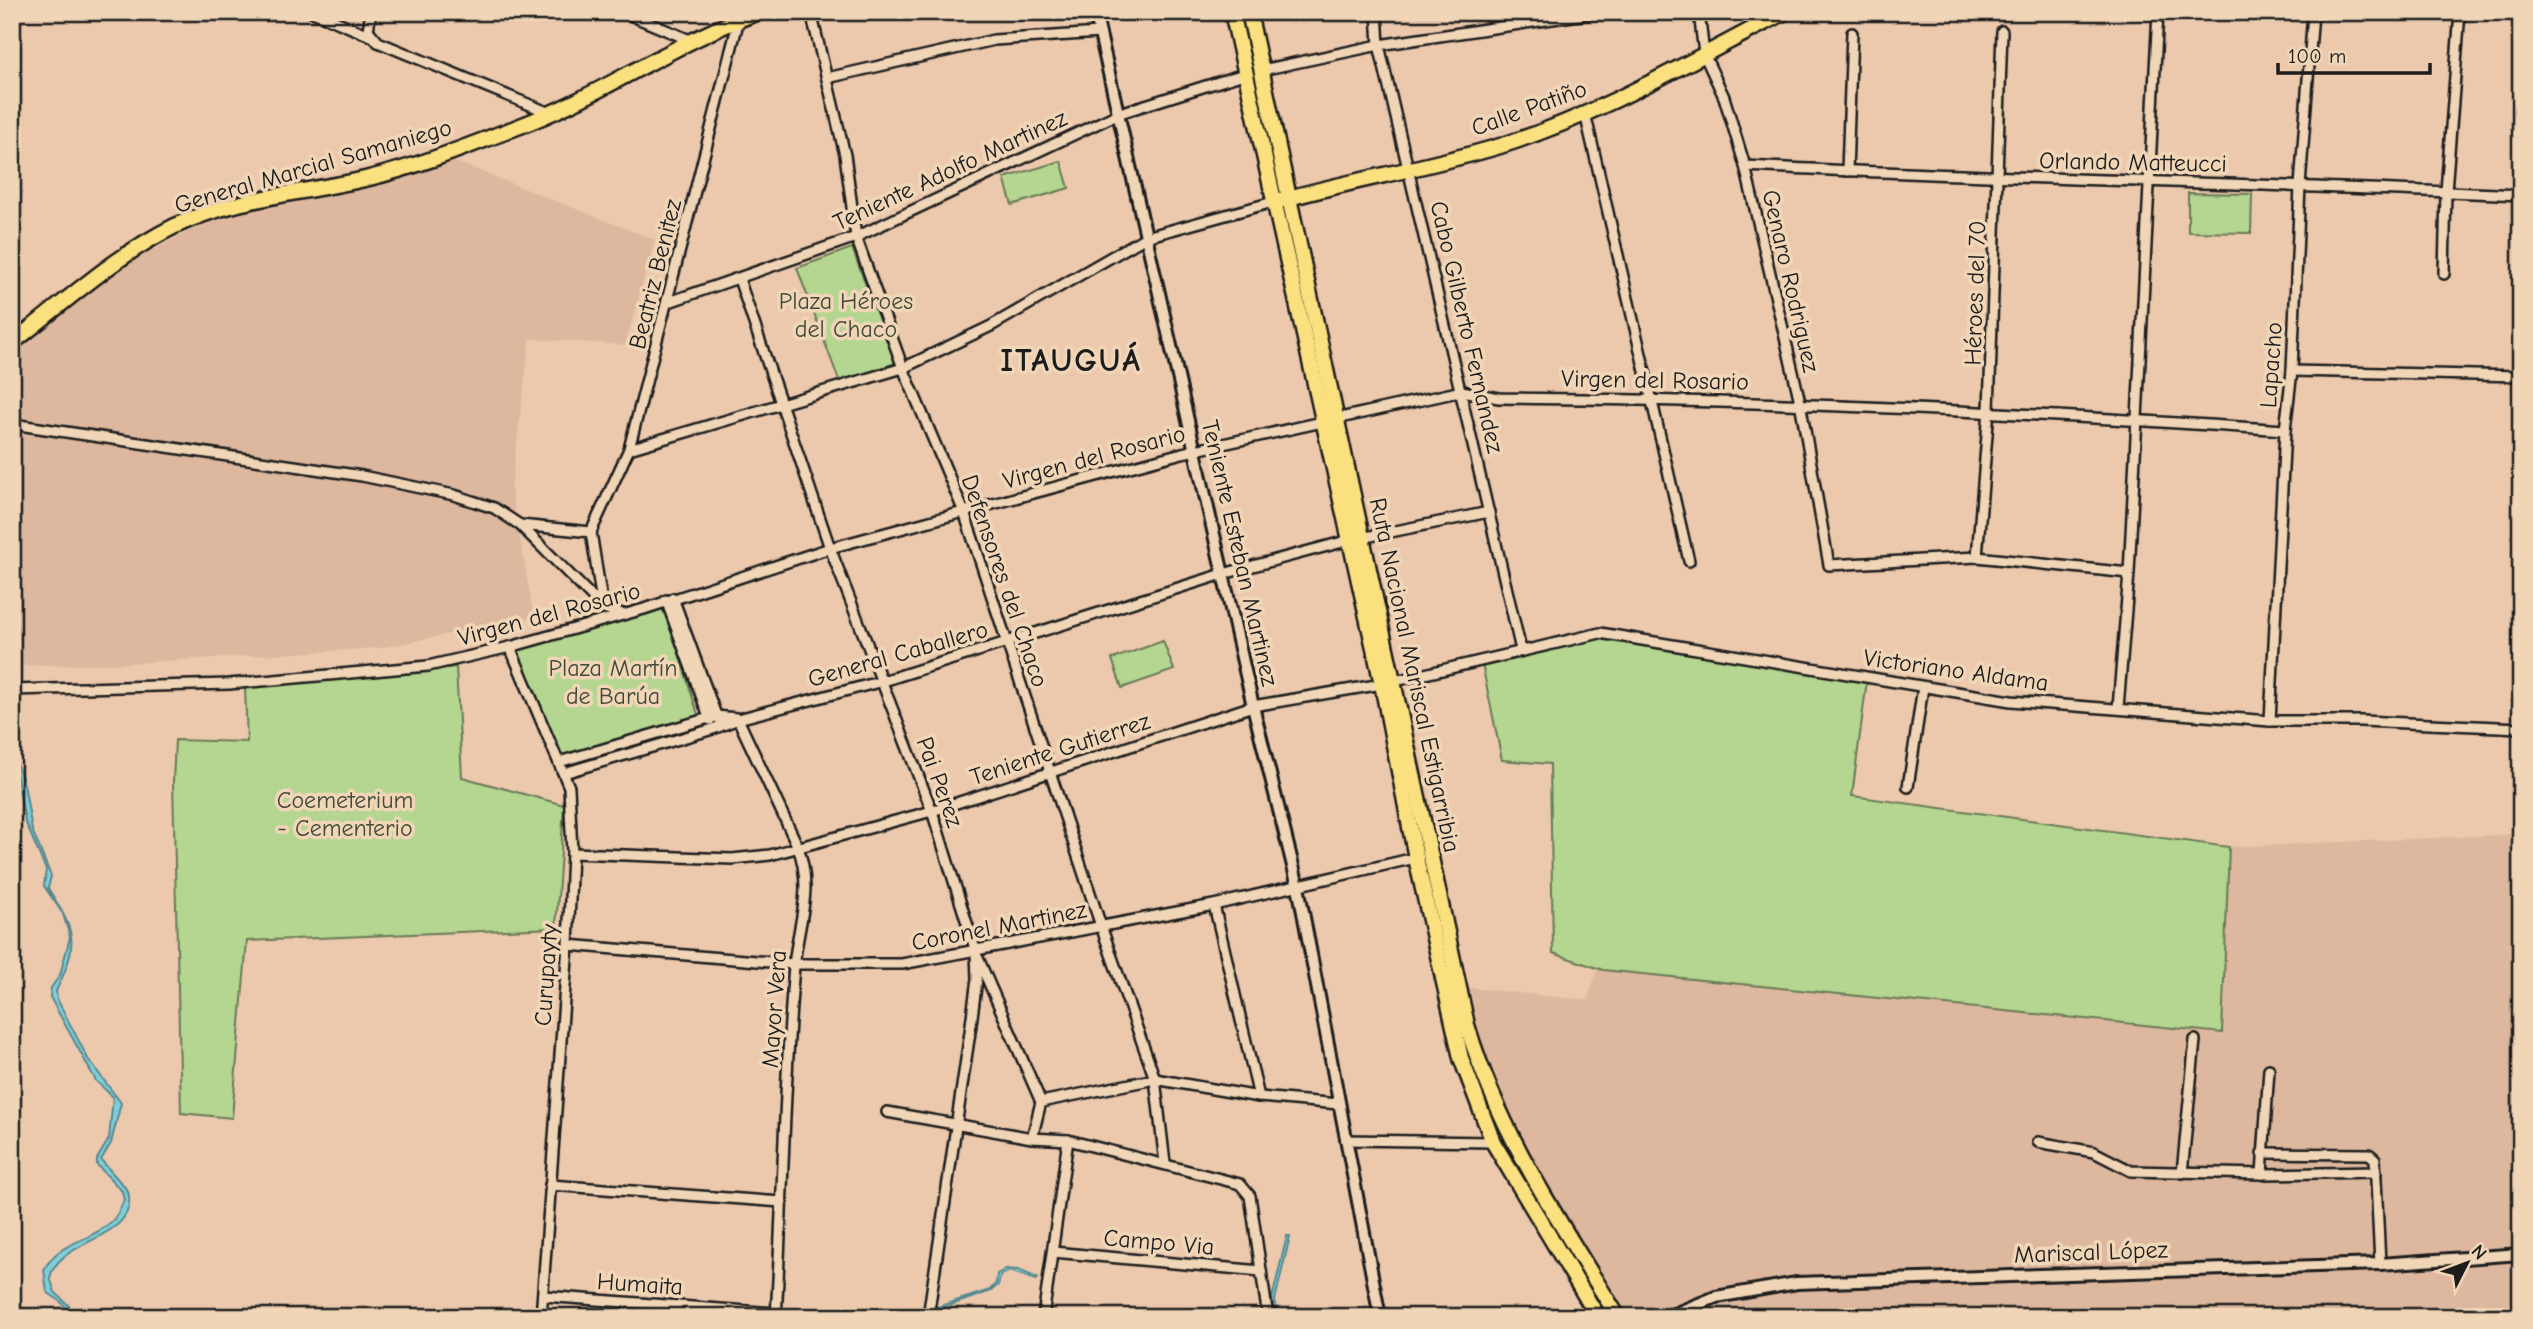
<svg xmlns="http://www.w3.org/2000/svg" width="2533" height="1329" font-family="'Comic Neue',sans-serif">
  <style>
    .built { fill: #ddb89f }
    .green { fill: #b4d690; stroke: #687956; stroke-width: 2 }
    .water { fill: #7fcfda; stroke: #57878e; stroke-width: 2 }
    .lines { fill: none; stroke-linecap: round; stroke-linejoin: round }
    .minor-casing { stroke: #1c1c1c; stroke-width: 14 }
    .tertiary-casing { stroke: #1c1c1c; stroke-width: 16 }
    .primary-casing { stroke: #1c1c1c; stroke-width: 19 }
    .trunk-casing { stroke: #1c1c1c; stroke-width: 19 }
    .minor { stroke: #f0d6b7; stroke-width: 9 }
    .tertiary { stroke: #f0d6b7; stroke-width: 10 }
    .primary { stroke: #fbe080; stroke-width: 14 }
    .trunk { stroke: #fbe080; stroke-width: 14 }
    .labels { text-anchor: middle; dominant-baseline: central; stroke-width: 7; stroke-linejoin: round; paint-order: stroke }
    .street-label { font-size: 24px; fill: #1c1c1c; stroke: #f0d6b7 }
    .park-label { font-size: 24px; fill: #424a39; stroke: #f0d6b7 }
    .district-label { font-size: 32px; font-weight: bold; letter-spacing: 2px; fill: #1c1c1c; stroke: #f0d6b7 }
  </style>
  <rect width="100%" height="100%" fill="#ecc9ad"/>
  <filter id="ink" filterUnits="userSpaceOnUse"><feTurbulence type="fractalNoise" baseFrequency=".0143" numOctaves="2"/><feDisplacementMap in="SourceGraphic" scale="14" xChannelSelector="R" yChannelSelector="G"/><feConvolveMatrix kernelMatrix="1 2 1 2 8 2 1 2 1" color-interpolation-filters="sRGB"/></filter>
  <g filter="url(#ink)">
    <g class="built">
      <path d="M449,159L655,240L625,345L530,339L511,489L534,617L380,648L114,664L12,666V349L135,259L207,222Z"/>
      <path d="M2521,834V1317H1623L1502,1114L1464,987L1587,1000L1598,969L2221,1033L2229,847Z"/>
    </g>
    <g class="green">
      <path d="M1061,161L1069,188L1012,205L1004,178Z"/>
      <path d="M2188,193L2252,194L2251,233L2188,232Z"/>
      <path d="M852,248L895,363L840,383L797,268Z"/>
      <path d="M664,605L699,718L563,756L513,648Z"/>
      <path d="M1604,635L1867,680L1852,796L2229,847L2222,1033L1603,970L1553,953L1550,764L1502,760L1482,664Z"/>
      <path d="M1163,641L1174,670L1122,688L1112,659Z"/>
      <path d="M456,667L462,777L564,805L556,928L247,941L232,1118L181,1113L173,782L175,740L247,742L245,688Z"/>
    </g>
    <g class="water">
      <path d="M12,751L24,784L32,830L51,876L48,888C75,932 80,941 56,991L57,999L88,1059L121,1103L111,1143L101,1160L128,1191C140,1241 58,1237 50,1278L55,1292L80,1317H74L60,1301L47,1292L44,1270C58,1241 88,1243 110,1223C117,1218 121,1207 124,1200L122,1191L97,1165V1159L109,1139L113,1097L96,1081L50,997L51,988L60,975L70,937L63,914L44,886L46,870L25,821Z"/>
      <path d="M1287,1236H1290L1275,1300L1276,1317H1274L1272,1299Z"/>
      <path d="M1006,1269L1018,1270L1038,1278L1036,1280L1010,1271L1001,1275L998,1285L991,1291L934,1311V1308L990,1290L996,1283L997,1274Z"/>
    </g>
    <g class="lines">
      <defs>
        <g id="minor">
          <path d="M313,12L371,36"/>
          <path d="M371,12L368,30L378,42L552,114"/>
          <path d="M623,12L692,41"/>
          <path d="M811,12L845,155L856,237L903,368L964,512L1101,926L1155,1079L1165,1163"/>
          <path d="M1377,12L1379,45L1521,650"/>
          <path d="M1699,12L1704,54L1724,97L1745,166L1800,402L1829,565L1977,557L2129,573"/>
          <path d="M1262,70L1379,45L1600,12"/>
          <path d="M827,78L994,40L1100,33"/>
          <path d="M1585,113L1689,561"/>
          <path d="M1745,166C2003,179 2262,183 2521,195"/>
          <path d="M1847,171L1852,33"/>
          <path d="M2444,274L2446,191L2460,12"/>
          <path d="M739,279L830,548L932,811L976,952L977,979L970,1032L928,1317"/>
          <path d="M669,302L856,237L1120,113L1247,73"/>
          <path d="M2292,371L2521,376"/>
          <path d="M12,424L362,476L454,495L494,508L520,525L603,608L620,613"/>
          <path d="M629,449L903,368L991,326L1146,237L1273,202"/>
          <path d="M520,525L591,532L603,608"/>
          <path d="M591,532L629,449L739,19"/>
          <path d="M1361,538L1489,512"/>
          <path d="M1977,557L1989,410L2002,31"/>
          <path d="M673,598L717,718"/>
          <path d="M666,600L710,720"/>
          <path d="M510,647L569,787L572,853L568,945L541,1317"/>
          <path d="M12,690L229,684L428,666L510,647L644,609L830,548L1182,453L1462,391L1499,398C1762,400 2023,412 2285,430"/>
          <path d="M2118,708L2129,573L2158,12"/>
          <path d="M738,719L798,847C814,892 798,922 794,966C784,1083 783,1200 776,1317"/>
          <path d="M2270,721L2285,430L2292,371L2300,186L2313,12"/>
          <path d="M559,762L716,716L736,718"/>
          <path d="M564,773L713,729L738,719L883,681L1223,574L1350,540"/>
          <path d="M1908,787L1923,687"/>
          <path d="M572,853L732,859L770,855L932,811L1253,706L1382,684L1600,633L2011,701L2270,721H2361L2521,728"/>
          <path d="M1214,905L1259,1097"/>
          <path d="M568,945L794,964H902L1214,905L1419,857"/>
          <path d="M978,958L1041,1102L1032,1138"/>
          <path d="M1041,1102L1155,1079L1259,1097L1339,1104"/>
          <path d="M887,1112L1032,1138L1068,1140L1240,1184L1250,1196L1268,1317"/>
          <path d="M1346,1140L1493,1142"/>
          <path d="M2038,1142L2094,1152L2131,1171L2262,1174L2376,1172"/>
          <path d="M2262,1153L2369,1154L2375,1159L2380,1264"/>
          <path d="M2182,1173L2195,1040"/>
          <path d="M2262,1174L2269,1069"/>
          <path d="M550,1185L782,1202"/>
          <path d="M1053,1252L1261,1271"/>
          <path d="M543,1296L776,1313"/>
          <path d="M1043,1317L1068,1140"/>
        </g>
        <g id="tertiary">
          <path d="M1095,12L1253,706L1298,886L1380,1317"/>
          <path d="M1667,1317L1716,1297L1797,1283L2380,1264L2521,1254"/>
        </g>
        <g id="primary">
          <path d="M1278,201C1352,180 1427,168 1500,146C1600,115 1692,60 1785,12"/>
          <path d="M12,343C64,303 116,255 175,226C233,198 303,193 365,179C416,167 466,147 515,128C599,97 674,42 759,12"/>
        </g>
        <g id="trunk">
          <path d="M1232,12L1382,684L1416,858L1461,1058L1493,1142L1598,1317"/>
          <path d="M1249,12L1467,1025C1499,1133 1560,1222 1618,1317"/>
        </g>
      </defs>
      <use href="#minor" class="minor-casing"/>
      <use href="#tertiary" class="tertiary-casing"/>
      <use href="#primary" class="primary-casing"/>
      <use href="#trunk" class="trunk-casing"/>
      <use href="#minor" class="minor"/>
      <use href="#tertiary" class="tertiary"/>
      <use href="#primary" class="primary"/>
      <use href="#trunk" class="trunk"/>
    </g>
  </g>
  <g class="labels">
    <g class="street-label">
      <text transform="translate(1529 108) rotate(-20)">Calle Patiño</text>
      <text transform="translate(2133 162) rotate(1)">Orlando Matteucci</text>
      <text transform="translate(313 166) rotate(-16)">General Marcial Samaniego</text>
      <text transform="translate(950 170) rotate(-25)">Teniente Adolfo Martinez</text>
      <text transform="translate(655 274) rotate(-76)">Beatriz Benitez</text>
      <text transform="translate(1791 281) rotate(77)">Genaro Rodriguez</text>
      <text transform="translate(1975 293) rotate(-88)">Héroes del 70</text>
      <text transform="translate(1467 327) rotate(77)">Cabo Gilberto Fernandez</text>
      <text transform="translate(2271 365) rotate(-86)">Lapacho</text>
      <text transform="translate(1655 380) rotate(1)">Virgen del Rosario</text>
      <text transform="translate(1094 457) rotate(-15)">Virgen del Rosario</text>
      <text transform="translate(1240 553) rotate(77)">Teniente Esteban Martinez</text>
      <text transform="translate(1005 581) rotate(71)">Defensores del Chaco</text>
      <text transform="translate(549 614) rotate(-15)">Virgen del Rosario</text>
      <text transform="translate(898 654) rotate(-16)">General Caballero</text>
      <text transform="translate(1956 670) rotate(8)">Victoriano Aldama</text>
      <text transform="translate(1415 675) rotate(78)">Ruta Nacional Mariscal Estigarribia</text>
      <text transform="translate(1060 749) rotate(-18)">Teniente Gutierrez</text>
      <text transform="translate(940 782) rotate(70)">Pai Perez</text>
      <text transform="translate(999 926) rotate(-11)">Coronel Martinez</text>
      <text transform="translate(546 975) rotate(-86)">Curupayty</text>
      <text transform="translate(774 1009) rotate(-86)">Mayor Vera</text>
      <text transform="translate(1159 1242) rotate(5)">Campo Via</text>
      <text transform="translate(2091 1252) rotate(-2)">Mariscal López</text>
      <text transform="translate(640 1284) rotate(4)">Humaita</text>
    </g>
    <g class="park-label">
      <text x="846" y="301">Plaza Héroes<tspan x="846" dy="28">del Chaco</tspan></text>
      <text x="613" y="668">Plaza Martín<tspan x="613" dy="28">de Barúa</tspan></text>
      <text x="345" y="800">Coemeterium<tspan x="345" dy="28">- Cementerio</tspan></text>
    </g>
    <g class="district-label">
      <text x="1071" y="360">ITAUGUÁ</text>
    </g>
  </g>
  <rect width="2533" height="1329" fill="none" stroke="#f0d6b7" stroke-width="42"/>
  <rect x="21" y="21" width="2491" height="1287" fill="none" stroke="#1c1c1c" stroke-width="2.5" filter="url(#ink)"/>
  <g transform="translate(2467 1263) rotate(48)" stroke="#f0d6b7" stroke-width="5" paint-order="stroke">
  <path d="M0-5L12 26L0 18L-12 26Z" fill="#1c1c1c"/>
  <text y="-10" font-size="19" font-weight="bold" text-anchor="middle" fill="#1c1c1c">N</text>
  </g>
  <path d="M2278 63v10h152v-10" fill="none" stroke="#1c1c1c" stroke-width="3.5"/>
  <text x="2288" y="63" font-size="21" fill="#1c1c1c" stroke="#f0d6b7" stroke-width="5" paint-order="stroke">100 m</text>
</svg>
